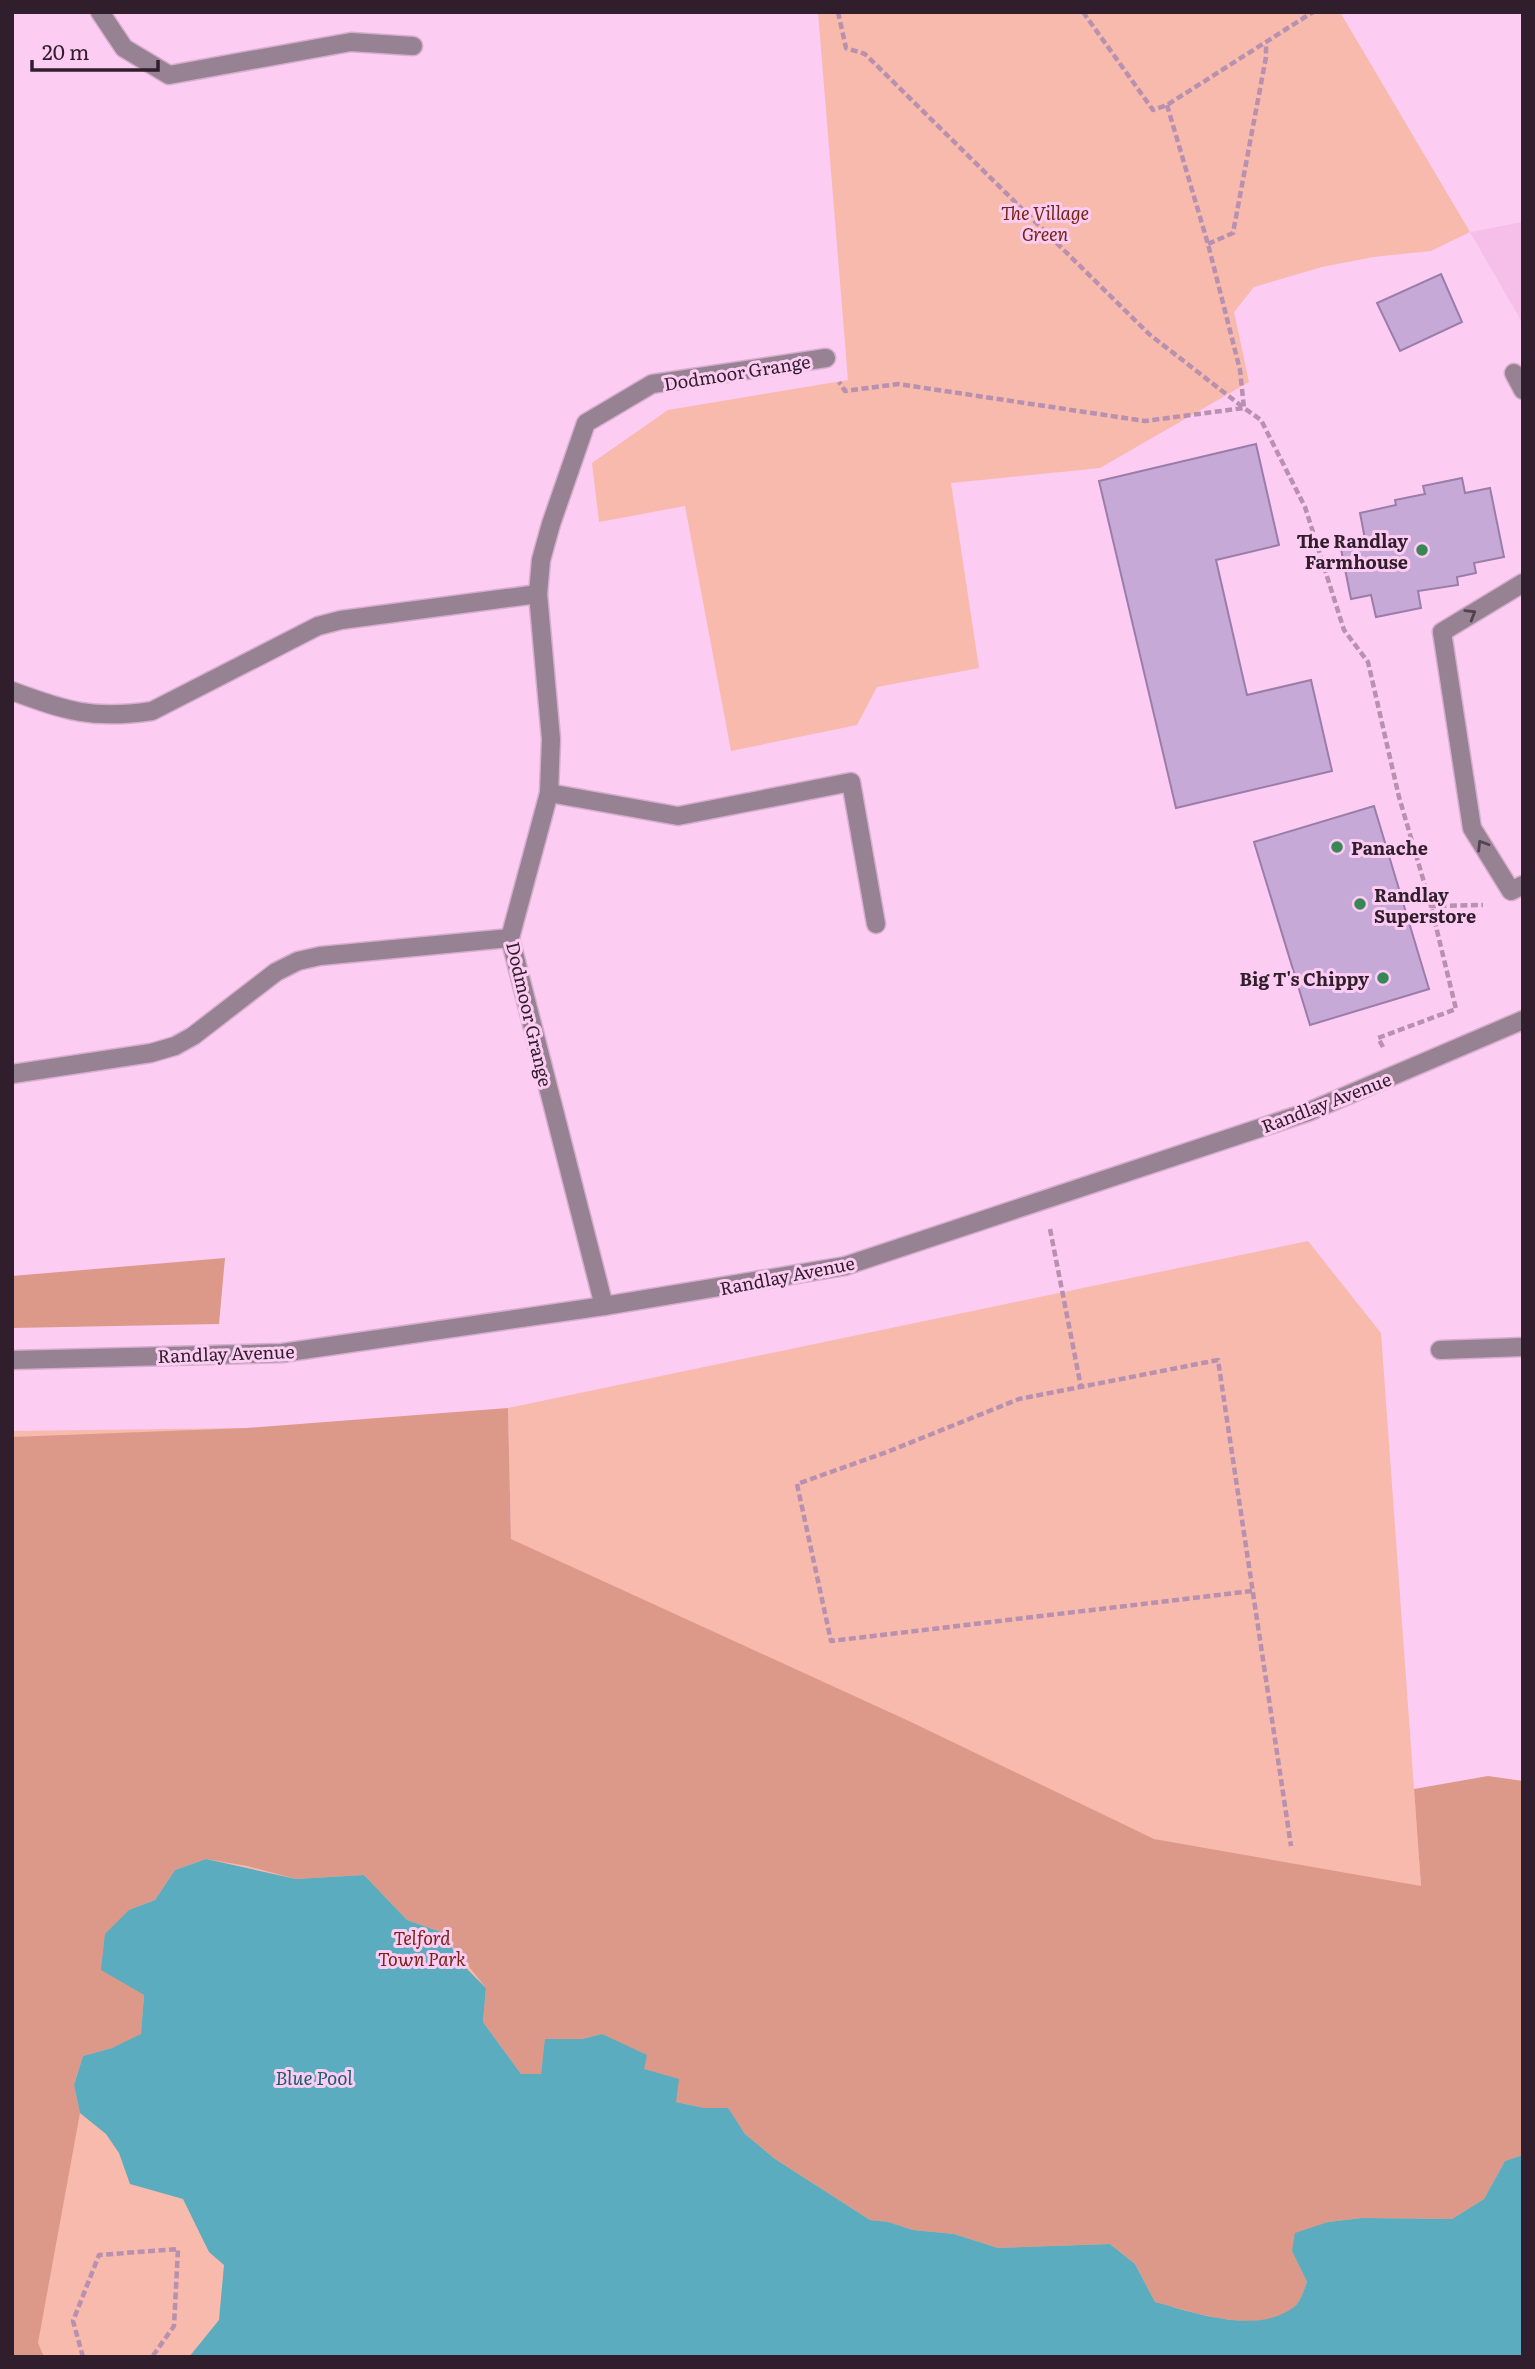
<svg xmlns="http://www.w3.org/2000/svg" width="1535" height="2369" font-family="Literata,serif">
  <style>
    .built { fill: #f5bfea }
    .green { fill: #f7baac }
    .forest { fill: #dc998a }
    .water { fill: #5aacbe }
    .building { fill: #c7a9d8; stroke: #9a7da9; stroke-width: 2 }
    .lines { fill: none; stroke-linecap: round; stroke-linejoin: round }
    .minor-casing { stroke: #d7adce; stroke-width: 21 }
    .path { stroke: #b791af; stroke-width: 4.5; stroke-dasharray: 7 3.5; stroke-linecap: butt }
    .minor { stroke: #968292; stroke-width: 18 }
    .oneway { stroke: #544150 }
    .poi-dot { fill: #398756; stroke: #fcccf2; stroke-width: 2.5 }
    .labels { text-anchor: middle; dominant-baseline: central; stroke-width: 6; stroke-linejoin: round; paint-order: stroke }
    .park-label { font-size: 18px; font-style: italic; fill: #742515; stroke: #fcccf2 }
    .street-label { font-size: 18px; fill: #301e2c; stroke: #fcccf2 }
    .poi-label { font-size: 18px; font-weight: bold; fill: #301e2c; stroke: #fcccf2; text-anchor: end }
    .water-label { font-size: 19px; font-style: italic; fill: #1a5e6b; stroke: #fcccf2 }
  </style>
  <rect width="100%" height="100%" fill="#fcccf2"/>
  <path class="built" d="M1523,222V324L1470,232Z"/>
  <g class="green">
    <path d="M818,12H1340L1470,232L1431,251L1373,257L1322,267L1254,287L1234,312L1249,382L1100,468L951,483L979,668L877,687L857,725L731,751L685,506L599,522L592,463L668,410L848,380Z"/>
    <path d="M1308,1241L1381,1333L1421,1886L1523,1954V2357H12V1431L247,1428L511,1539L508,1408Z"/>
  </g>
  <g class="forest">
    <path d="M225,1258L219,1324L12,1328V1276Z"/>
    <path d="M508,1408L511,1539L911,1722L1154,1839L1421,1886L1414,1789L1488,1776L1523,1781V2155L1505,2161L1484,2199L1452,2219L1362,2218L1328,2222L1292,2251L1307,2282C1304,2289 1301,2301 1295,2306C1261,2337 1194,2312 1155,2302L1135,2264L1110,2244L998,2248L954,2234L913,2230L887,2222L870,2220L775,2159L745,2134L728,2109L704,2108L676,2102L644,2069L602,2034L582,2039H546L541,2074H521L483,2022L486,1988L441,1932L407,1920L364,1875L296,1879L247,1866L206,1859L175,1870L155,1900L129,1910L102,1970L144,1995L141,2035L112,2048L83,2056L74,2085L80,2113L38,2343L44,2357H12V1437L247,1428Z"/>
  </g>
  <path class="water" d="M206,1859L296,1879L364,1875L407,1920L441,1932L467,1969L486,1988L483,2022L521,2074H541L545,2039H582L602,2034L647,2055L644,2069L679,2079L676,2102L704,2108H728L745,2134L775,2159L870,2220L888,2222L913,2230L954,2234L998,2248L1110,2244L1135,2264L1155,2302C1196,2313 1258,2336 1295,2306C1301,2301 1304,2289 1307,2282L1292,2251L1295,2233L1328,2222L1362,2218L1452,2219L1484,2199L1505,2161L1523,2155V2357H189L219,2320L224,2265L209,2252L183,2199L130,2184L119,2153L106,2134L80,2113L74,2085L83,2056L112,2048L141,2034L144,1995L101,1970L105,1934L129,1910L155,1900L175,1870Z"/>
  <g class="building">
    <path d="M1441,274L1462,322L1400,351L1377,303Z"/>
    <path d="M1256,444L1279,545L1216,560L1247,695L1311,680L1332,771L1176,808L1099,481Z"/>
    <path d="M1462,478L1465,493L1490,488L1504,557L1474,563L1476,573L1457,577L1458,585L1418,591L1421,608L1376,617L1371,595L1351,599L1340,544L1365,539L1360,513L1396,505L1395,500L1425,494L1423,486Z"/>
    <path d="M1374,806L1429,989L1310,1025L1254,842Z"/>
  </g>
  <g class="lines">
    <defs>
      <g id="minor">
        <path d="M100,12L124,48L169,75L351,42L413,46"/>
        <path d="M1514,373L1523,390"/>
        <path d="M1523,583L1442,632L1472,828L1511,891L1523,885"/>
        <path d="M12,691C66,711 93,720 152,711L318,626L341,620L538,594"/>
        <path d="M549,793L678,816L851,782L876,924"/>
        <path d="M12,1074L151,1053L175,1046L193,1036L276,972L298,961L320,956L510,938"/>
        <path d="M604,1306L510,938L549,793L551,739L538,594L541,560L551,524L586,423L652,384L826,358"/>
        <path d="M1440,1350L1523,1347"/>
        <path d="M12,1360L282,1353L604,1306L845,1266L1308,1112L1523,1020"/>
      </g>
    </defs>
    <use href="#minor" class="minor-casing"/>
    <g class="path">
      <path d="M838,12L846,48L865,54L1149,334L1244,408L1145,421L898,384L845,391L839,382"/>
      <path d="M1083,12L1153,110L1167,105L1313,12"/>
      <path d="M1167,105L1208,244L1240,370L1244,408L1261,420L1305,507L1344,630L1368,662L1399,797L1431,906L1483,905"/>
      <path d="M1208,244L1233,233L1266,57V43"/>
      <path d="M1383,1047L1378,1038L1456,1009L1431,906"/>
      <path d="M1050,1229L1081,1387"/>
      <path d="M1252,1591L831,1641L797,1484L887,1452L1019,1399L1218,1360L1291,1846"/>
      <path d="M83,2357L73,2321L99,2255L178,2249L174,2326L152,2357"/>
    </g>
    <use href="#minor" class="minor"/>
  </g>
  <defs><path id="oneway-chevron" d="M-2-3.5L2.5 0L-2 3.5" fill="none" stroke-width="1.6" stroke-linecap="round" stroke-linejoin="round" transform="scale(1.75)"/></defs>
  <g class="oneway">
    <use href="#oneway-chevron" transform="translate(1471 614) rotate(-31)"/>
    <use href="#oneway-chevron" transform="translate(1482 845) rotate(-122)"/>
  </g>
  <g class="poi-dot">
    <circle cx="1422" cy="550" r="7"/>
    <circle cx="1337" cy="847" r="7"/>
    <circle cx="1360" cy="904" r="7"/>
    <circle cx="1383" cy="978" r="7"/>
  </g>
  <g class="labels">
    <g class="park-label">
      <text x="1045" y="212">The Village<tspan x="1045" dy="21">Green</tspan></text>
      <text x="422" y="1937">Telford<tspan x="422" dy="21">Town Park</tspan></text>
    </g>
    <g class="street-label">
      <text transform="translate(737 372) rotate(-9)">Dodmoor Grange</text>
      <text transform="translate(530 1014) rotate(77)">Dodmoor Grange</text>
      <text transform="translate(1326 1102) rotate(-21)">Randlay Avenue</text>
      <text transform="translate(787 1275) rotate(-11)">Randlay Avenue</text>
      <text transform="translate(226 1353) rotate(-2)">Randlay Avenue</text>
    </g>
    <g class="poi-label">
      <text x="1408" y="540">The Randlay<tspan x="1408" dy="21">Farmhouse</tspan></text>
      <text x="1351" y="847" text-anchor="start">Panache</text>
      <text x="1374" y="894" text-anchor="start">Randlay<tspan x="1374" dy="21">Superstore</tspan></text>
      <text x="1369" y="978">Big T's Chippy</text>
    </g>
    <g class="water-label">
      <text x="314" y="2077">Blue Pool</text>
    </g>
  </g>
  <rect width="1535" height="2369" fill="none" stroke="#301e2c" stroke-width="28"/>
  <path d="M32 60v10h126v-10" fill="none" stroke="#301e2c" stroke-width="3.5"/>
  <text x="42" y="60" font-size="21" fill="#301e2c" stroke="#fcccf2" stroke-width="5" paint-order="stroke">20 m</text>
</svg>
